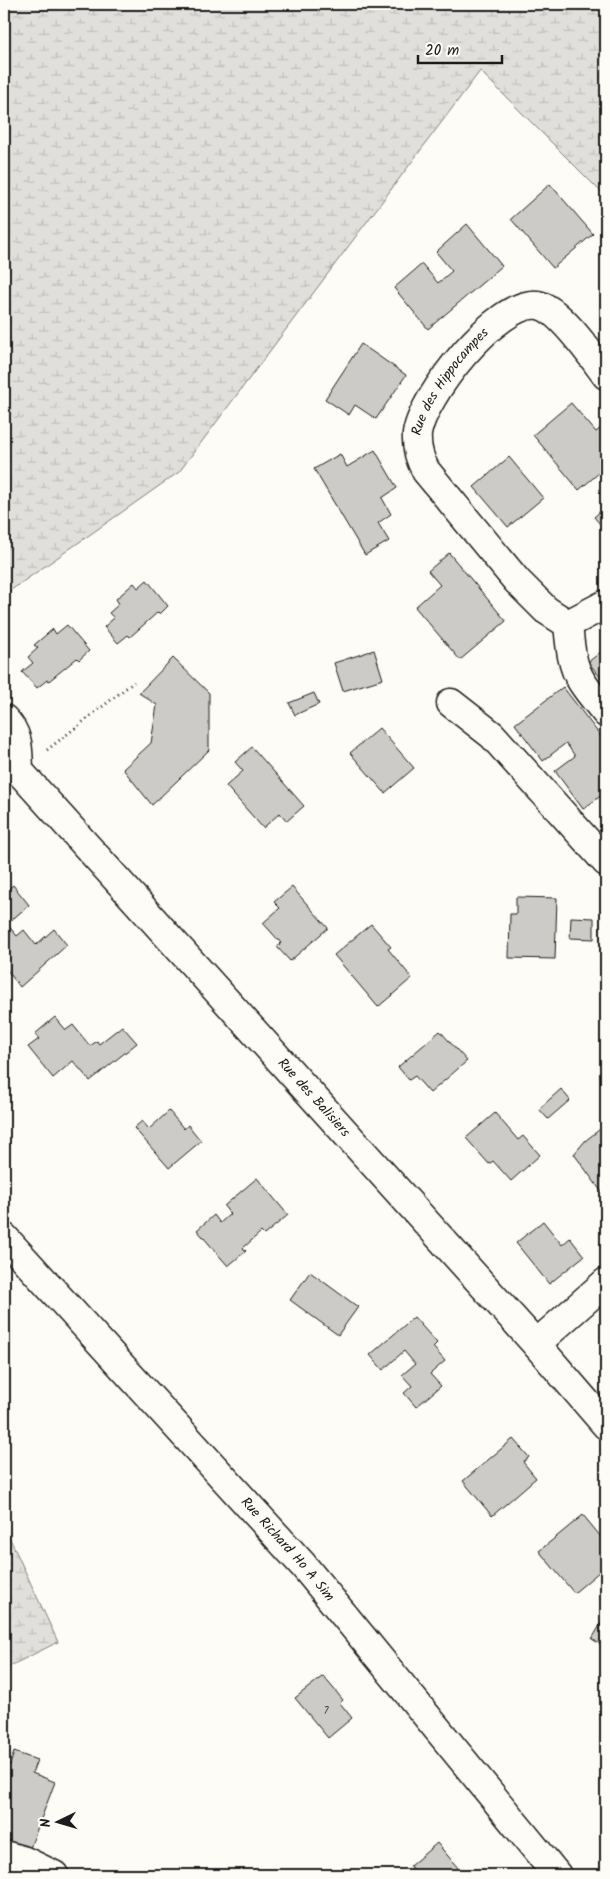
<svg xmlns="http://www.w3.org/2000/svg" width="610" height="1879" font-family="Kalam,sans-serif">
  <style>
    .wetland { fill: url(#wetland-marsh); stroke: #7e7e7c }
    .building { fill: #cccbc8; stroke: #1c1c1c }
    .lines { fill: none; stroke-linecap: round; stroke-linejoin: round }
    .minor-casing { stroke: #1c1c1c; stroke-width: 31 }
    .path { stroke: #1c1c1c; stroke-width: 3; stroke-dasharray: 1 4; stroke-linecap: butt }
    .minor { stroke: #fdfcf7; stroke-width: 28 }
    .labels { text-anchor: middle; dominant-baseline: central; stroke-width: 4; stroke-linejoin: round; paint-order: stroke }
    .number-label { font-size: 11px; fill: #484847 }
    .street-label { font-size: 14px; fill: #1c1c1c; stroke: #fdfcf7 }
  </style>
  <defs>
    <pattern id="wetland-marsh" width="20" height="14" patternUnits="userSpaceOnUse" patternTransform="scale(1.25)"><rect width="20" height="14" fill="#e0dfdb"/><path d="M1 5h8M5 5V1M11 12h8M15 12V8" fill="none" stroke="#c0bfbb"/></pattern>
  </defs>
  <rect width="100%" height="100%" fill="#fdfcf7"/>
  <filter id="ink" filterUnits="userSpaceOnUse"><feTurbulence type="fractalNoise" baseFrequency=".02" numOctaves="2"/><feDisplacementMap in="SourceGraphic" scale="10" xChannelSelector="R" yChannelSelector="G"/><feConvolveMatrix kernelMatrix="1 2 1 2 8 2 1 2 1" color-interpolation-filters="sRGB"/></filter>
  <g filter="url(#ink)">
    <g class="wetland">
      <path d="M4,4H606V197L480,71L179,472L4,595Z"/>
      <path d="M4,1526L58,1642L4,1669Z"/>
    </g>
    <g class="building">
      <path d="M550,184L593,234L553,268L511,219Z"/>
      <path d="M467,224L502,266L428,329L394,288L422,264L438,283L452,271L436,252Z"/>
      <path d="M361,344L406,375L376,419L355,405L349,415L325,399Z"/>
      <path d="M571,403L596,432L606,424V467L579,490L533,435Z"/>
      <path d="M375,450L397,488L382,498L391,514L378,523L389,541L365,555L314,469L340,454L347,467Z"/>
      <path d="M509,457L543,498L508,527L474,487Z"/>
      <path d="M606,506V531L594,517Z"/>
      <path d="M449,553L506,621L460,660L415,607L440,585L428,571Z"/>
      <path d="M147,580L168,606L160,614L158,612L130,637L128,635L118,643L104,627L114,618L109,613L119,604L116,599L134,583L138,588Z"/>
      <path d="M67,625L89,651L79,660L77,658L49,681L47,680L37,688L22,672L33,663L28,657L38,648L34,645L53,629L56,634Z"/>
      <path d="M606,648V684L588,662Z"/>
      <path d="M374,650L383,679L343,691L334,663Z"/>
      <path d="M173,658L209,693V750L152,805L123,769L151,743L157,705L139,693Z"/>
      <path d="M563,687L606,743V792L583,809L555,771L575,756L566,743L543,761L515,724Z"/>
      <path d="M314,693L319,704L295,715L289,703Z"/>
      <path d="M379,728L414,768L385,793L350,753Z"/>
      <path d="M252,747L304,806L287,821L280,813L263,828L226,786L243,771L235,762Z"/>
      <path d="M13,885L29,905L7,924L17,936L24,930L36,945L54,929L67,945L20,987L4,966V893Z"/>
      <path d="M292,887L328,928L290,961L277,947L281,943L263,923L280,908L274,902Z"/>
      <path d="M516,897L557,898L555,959L509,958L510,914H516Z"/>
      <path d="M571,917L594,918V939L570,938Z"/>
      <path d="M371,924L391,947L388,949L412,978L378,1007L334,955Z"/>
      <path d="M55,1017L66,1030L73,1025L90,1046L97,1041L99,1044L122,1026L137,1043L90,1081L73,1061L53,1078L28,1047L39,1039L35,1034Z"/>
      <path d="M440,1031L467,1061L430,1093L415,1076L409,1080L398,1067Z"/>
      <path d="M561,1089L570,1100L548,1119L539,1109Z"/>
      <path d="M169,1111L184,1129L188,1125L201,1141L169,1168L134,1128L142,1121L149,1129Z"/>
      <path d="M495,1113L518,1140L523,1136L540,1155L511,1181L493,1161L489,1164L466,1138Z"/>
      <path d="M604,1126L606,1129V1198L574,1154L585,1141Z"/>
      <path d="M257,1178L288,1215L264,1235L261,1232L243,1248L246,1251L228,1266L197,1230L214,1215L220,1223L230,1214L224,1206Z"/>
      <path d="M543,1221L562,1245L570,1238L584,1256L549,1284L516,1243Z"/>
      <path d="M310,1272L358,1307L338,1335L290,1300Z"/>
      <path d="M414,1317L437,1343L433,1347L445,1361L430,1374L441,1386L416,1407L404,1393L412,1386L402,1375L415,1364L404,1351L383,1370L370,1355Z"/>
      <path d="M513,1439L529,1457L523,1462L536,1478L492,1516L463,1481Z"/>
      <path d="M583,1515L606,1543V1566L574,1593L539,1551Z"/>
      <path d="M606,1615V1648L592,1639Z"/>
      <path d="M323,1676L343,1700L340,1703L352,1718L328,1738L295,1698Z"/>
      <path d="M14,1752L37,1760L32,1773L55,1782L30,1848L4,1839V1763L10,1765Z"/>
      <path d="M437,1843L458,1868L454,1871L458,1875H417L410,1866Z"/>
    </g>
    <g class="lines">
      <defs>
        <g id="minor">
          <path id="s1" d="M568,624L546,610L517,581L426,471C420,460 416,447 417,434C422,397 498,299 538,305C559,308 593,358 606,375"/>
          <path d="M568,624C570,644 571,665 582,682C589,693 598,703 606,713"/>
          <path d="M568,624L606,604"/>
          <path d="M451,703L492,735L606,862"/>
          <path d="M4,719C20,735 18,750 19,771"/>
          <path id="s2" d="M19,771L536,1344L606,1425"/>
          <path id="s3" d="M4,1237L303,1565L557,1875"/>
          <path d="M536,1344L606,1282"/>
          <path d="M4,1855L25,1861L54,1875"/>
        </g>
      </defs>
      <use href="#minor" class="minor-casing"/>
      <path class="path" d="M47,750L134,682"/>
      <use href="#minor" class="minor"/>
    </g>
  </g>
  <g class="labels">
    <g class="number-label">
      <text x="326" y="1711">7</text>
    </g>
    <g class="street-label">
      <text stroke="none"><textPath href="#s1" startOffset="311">Rue des Hippocampes</textPath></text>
      <text stroke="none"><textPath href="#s2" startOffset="440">Rue des Balisiers</textPath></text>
      <text stroke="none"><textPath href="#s3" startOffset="422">Rue Richard Ho A Sim</textPath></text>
    </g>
  </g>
  <rect width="610" height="1879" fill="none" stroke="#fdfcf7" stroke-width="20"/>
  <rect x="10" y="10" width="590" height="1859" fill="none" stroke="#1c1c1c" stroke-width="2" filter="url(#ink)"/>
  <g transform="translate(58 1822) rotate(265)" stroke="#fdfcf7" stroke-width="4" paint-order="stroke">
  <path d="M0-4L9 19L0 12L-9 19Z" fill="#1c1c1c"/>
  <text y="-8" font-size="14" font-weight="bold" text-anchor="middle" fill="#1c1c1c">N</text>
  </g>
  <path d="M418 55v8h84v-8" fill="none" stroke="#1c1c1c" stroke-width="2.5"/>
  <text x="425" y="55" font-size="15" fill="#1c1c1c" stroke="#fdfcf7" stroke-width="4" paint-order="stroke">20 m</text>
</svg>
